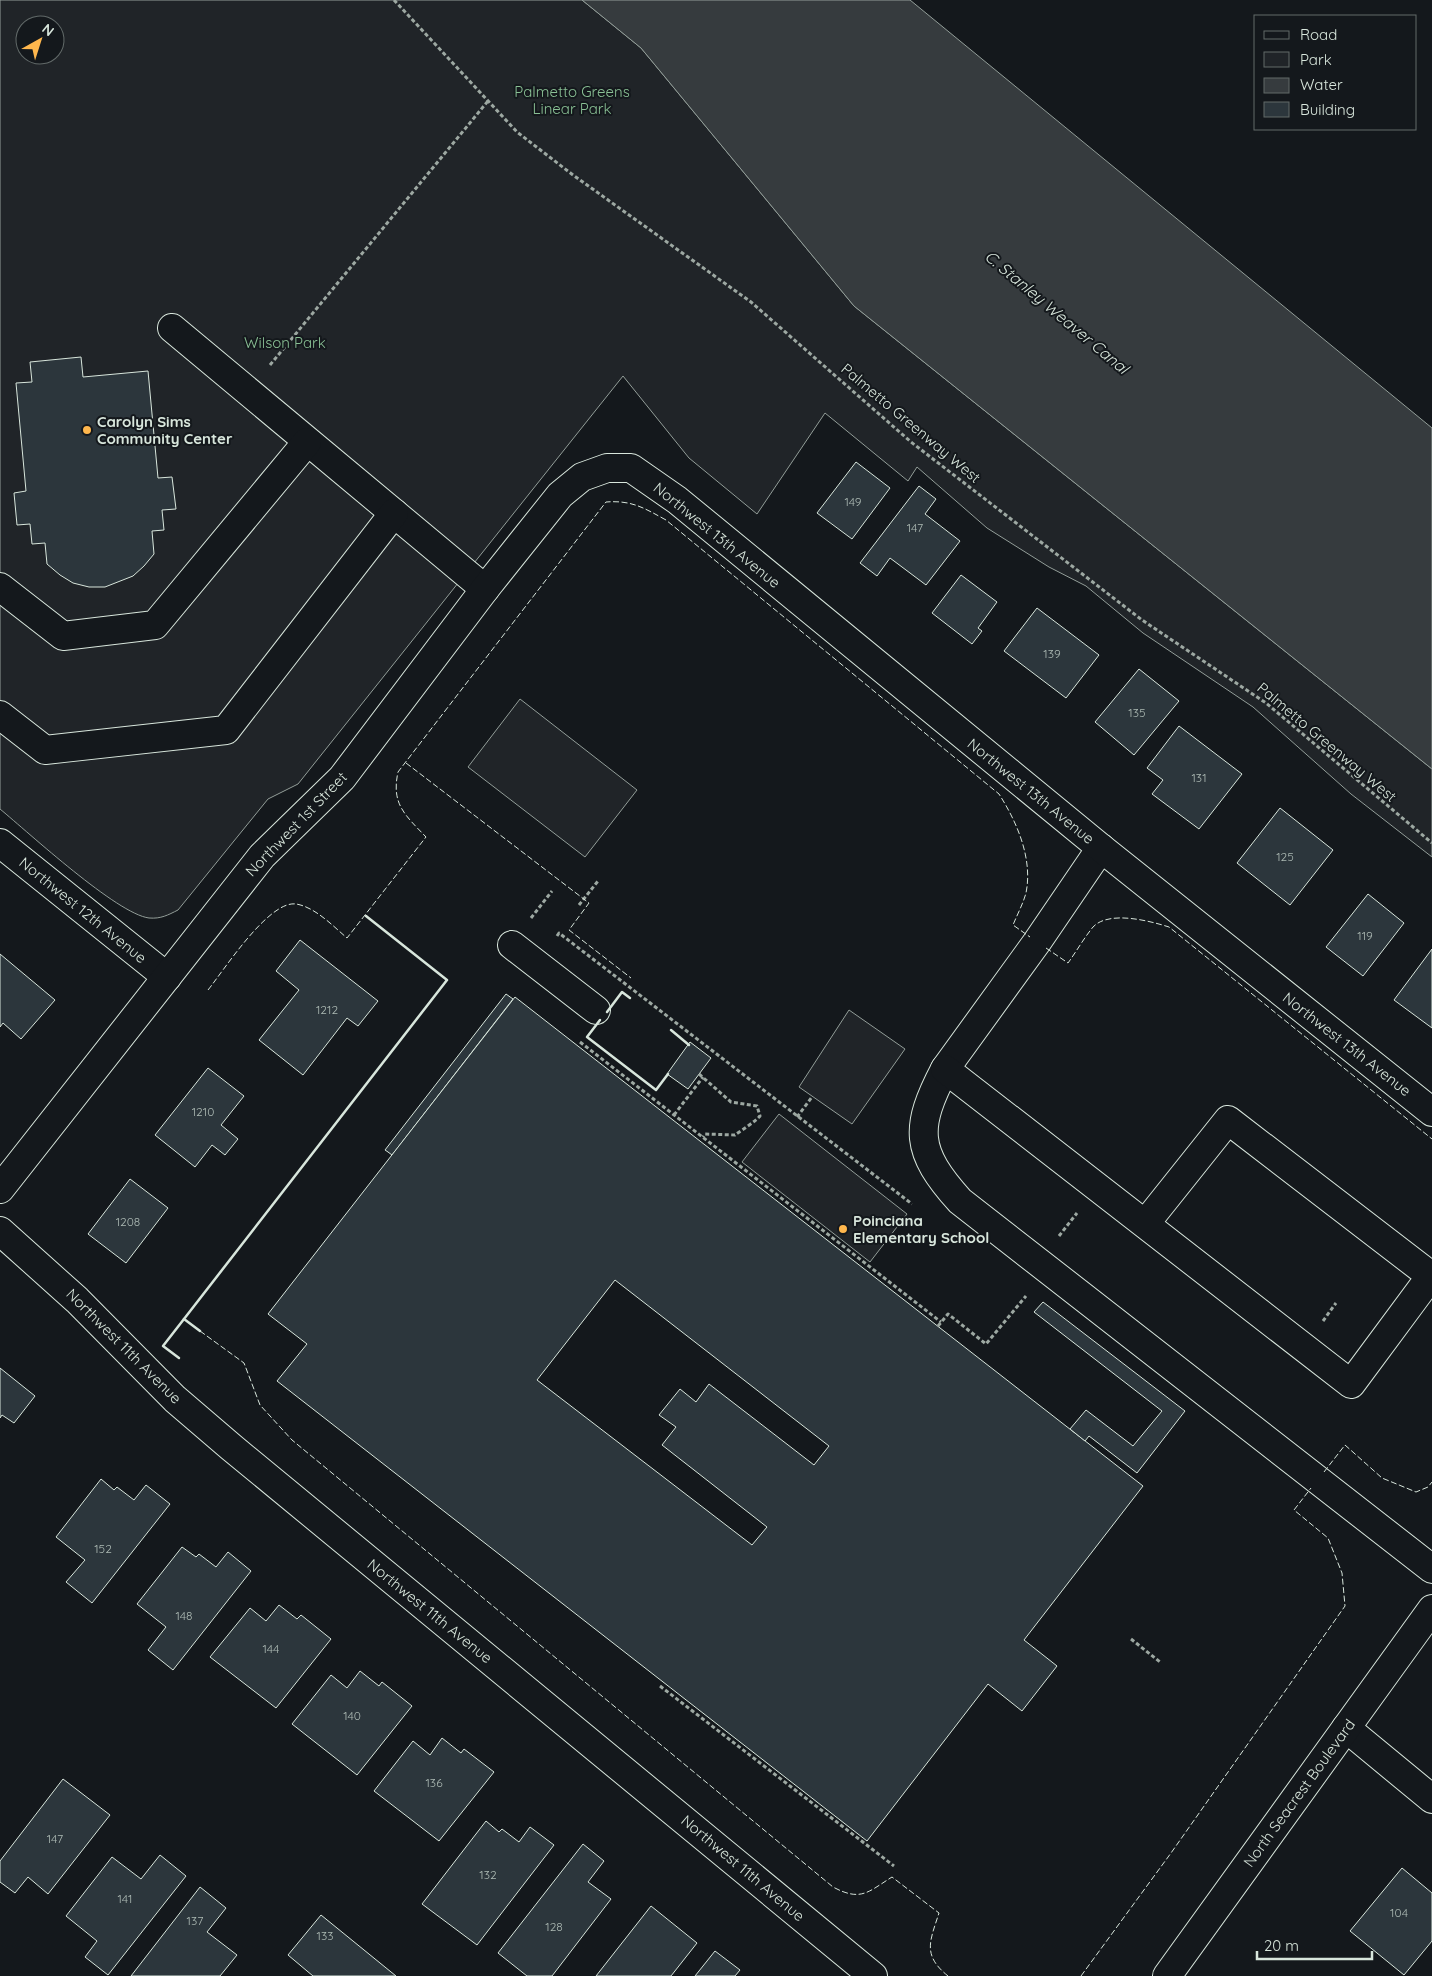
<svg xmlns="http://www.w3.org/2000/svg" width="1432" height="1976" font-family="Quicksand,sans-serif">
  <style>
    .green { fill: #202428; stroke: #939e99; fill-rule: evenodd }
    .water { fill: #363b3e; stroke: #939e99 }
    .building { fill: #2c363c; stroke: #d8e6dc; fill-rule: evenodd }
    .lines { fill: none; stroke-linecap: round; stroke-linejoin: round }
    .minor-casing { stroke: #d8e6dc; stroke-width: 30 }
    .path { stroke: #9da8a2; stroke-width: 3; stroke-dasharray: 4 2.5; stroke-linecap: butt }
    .minor { stroke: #14181c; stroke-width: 28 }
    .fence { stroke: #d8e6dc; stroke-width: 1; stroke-dasharray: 6 2.5; stroke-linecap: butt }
    .wall { stroke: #d8e6dc; stroke-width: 2.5 }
    .poi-dot { fill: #ffb74d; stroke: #14181c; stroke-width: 2 }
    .labels { text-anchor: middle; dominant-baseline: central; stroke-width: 4; stroke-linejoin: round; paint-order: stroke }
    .number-label { font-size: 12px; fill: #adbab4 }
    .park-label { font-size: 15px; fill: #8ac095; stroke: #14181c }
    .poi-label { font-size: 15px; font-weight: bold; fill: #d8e6dc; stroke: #14181c; text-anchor: start }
    .street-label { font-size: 15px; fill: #d8e6dc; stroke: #14181c }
    .water-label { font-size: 16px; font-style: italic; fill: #d8e6dc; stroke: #14181c }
  </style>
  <rect width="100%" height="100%" fill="#14181c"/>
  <g class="green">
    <path d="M0,0H582L641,48L854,306L1432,769V857L1351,794L1253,707L1143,633L1086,586L1049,567L987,528L917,467L908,481L825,413L757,514L689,458L623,376L298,784L268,799L178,910C168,915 161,919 149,918C117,914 29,833 0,809ZM25,25H55V55H25Z"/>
    <path d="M520,699L637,790L585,857L468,767Z"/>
    <path d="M849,1010L905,1049L852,1124L799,1087Z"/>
    <path d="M779,1114L907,1214L870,1262L742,1162Z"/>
  </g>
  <path class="water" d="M582,0H910L1432,428V769L854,306L641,48Z"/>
  <g class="building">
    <path d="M81,357L83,377L148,371L158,478L172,477L176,509L162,510L164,530L152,531L154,554L144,566L133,576L105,587H89L73,583L60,575L47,564L45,543L32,544L30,524L17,525L14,493L26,491L16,383L32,382L30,362Z"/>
    <path d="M856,462L890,488L852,539L817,513Z"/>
    <path d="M919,486L936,499L925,514L960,541L926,585L890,558L877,576L860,563Z"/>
    <path d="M961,575L997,602L978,628L982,631L972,644L932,613Z"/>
    <path d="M1037,608L1099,655L1066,698L1004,651Z"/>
    <path d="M1139,669L1179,701L1134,755L1095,722Z"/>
    <path d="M1179,726L1242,774L1199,829L1152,794L1163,780L1147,768Z"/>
    <path d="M1280,808L1333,850L1290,905L1237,863Z"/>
    <path d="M1368,894L1404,923L1363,976L1326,947Z"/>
    <path d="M300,940L378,1001L358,1026L347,1018L303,1075L259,1040L299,990L276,971Z"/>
    <path d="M1432,949V1028L1394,1000Z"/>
    <path d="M0,954L55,1000L21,1039L3,1023L0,1027Z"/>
    <path d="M506,994L513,999L392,1155L388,1152L385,1150Z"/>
    <path d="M515,997L1143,1486L1024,1640L1057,1666L1022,1711L988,1684L867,1841L277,1381L307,1344L268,1314ZM615,1280L829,1446L814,1465L709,1384L696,1402L680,1389L659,1415L676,1427L662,1445L767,1527L752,1545L537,1380Z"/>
    <path d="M690,1042L711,1058L688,1089L667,1074Z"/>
    <path d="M208,1068L244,1096L221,1125L238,1139L225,1155L212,1145L195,1167L155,1135Z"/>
    <path d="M130,1179L168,1208L126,1263L88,1234Z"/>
    <path d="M1043,1302L1185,1411L1137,1473L1089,1436L1085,1441L1070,1429L1086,1410L1133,1446L1162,1411L1034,1312Z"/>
    <path d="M0,1368L35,1396L14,1423L2,1415L0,1418Z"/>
    <path d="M101,1479L114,1490L117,1487L134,1500L146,1485L170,1504L92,1603L66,1582L85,1560L56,1537Z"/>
    <path d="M182,1547L196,1557L199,1554L216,1567L228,1552L251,1571L173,1670L148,1650L166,1627L137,1604Z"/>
    <path d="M279,1605L297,1619L301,1615L331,1639L276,1708L210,1657L250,1608L266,1621Z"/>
    <path d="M360,1671L379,1686L382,1682L412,1706L357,1775L292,1724L331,1675L347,1688Z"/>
    <path d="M442,1738L461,1753L464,1749L494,1772L439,1841L374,1791L413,1741L430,1755Z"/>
    <path d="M63,1779L110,1815L48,1894L28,1877L15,1893L0,1882V1861Z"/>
    <path d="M486,1821L499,1832L502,1829L519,1842L530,1827L554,1845L477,1945L422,1904Z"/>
    <path d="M583,1844L604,1861L588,1882L611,1899L552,1976H527L498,1953Z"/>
    <path d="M160,1855L186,1876L108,1975L85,1957L97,1941L66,1916L112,1857L141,1879Z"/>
    <path d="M1402,1868L1432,1893V1941L1404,1975L1350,1931Z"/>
    <path d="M200,1887L226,1908L207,1932L237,1955L220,1976H131Z"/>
    <path d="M651,1906L697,1943L671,1976H596Z"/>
    <path d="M321,1915L396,1976H313L288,1955Z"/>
    <path d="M715,1951L740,1970L735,1976H695Z"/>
  </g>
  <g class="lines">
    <defs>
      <g id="minor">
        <path d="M172,328L485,589"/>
        <path d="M0,587L63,636L155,625L307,442"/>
        <path d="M0,715L45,750L226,730L394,513"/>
        <path d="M0,843L167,977"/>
        <path d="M1101,848L1037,942L945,1069C914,1128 915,1151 960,1201L1432,1569"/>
        <path d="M512,945L596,1010"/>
        <path d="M945,1069L1351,1384L1431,1276L1228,1120L1145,1224"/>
        <path d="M0,1189L262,856L342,778L485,589L560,495L582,477L607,468H631L677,500L1101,848L1432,1112"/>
        <path d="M0,1231L77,1300L175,1399L231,1447L873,1976"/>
        <path d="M1346,1728L1432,1799"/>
        <path d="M1167,1976L1432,1609"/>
      </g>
    </defs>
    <use href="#minor" class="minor-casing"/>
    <g class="path">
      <path d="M394,0L517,132L573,175L751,302L911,442L1142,620L1266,703L1432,843"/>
      <path d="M270,365L488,101"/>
      <path d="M579,905L598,881"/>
      <path d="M531,918L552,891"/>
      <path d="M557,936L559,933L912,1204"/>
      <path d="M580,1042L941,1322"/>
      <path d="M699,1074L731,1102L757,1106L760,1116C756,1121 742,1130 735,1135L705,1134L703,1137"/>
      <path d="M674,1115L703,1077"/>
      <path d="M797,1117L812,1097"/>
      <path d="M1059,1236L1077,1213"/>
      <path d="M1323,1321L1336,1303"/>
      <path d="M938,1326L948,1314L986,1344L1026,1296"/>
      <path d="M1131,1639L1160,1662"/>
      <path d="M660,1686L894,1866"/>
    </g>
    <use href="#minor" class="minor"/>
    <g class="fence">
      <path d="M406,763L589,903L569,930L631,978"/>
      <path d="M1046,948L1068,963C1076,952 1084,938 1093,927C1109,910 1150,921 1169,927L1432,1139"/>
      <path d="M208,990C224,970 269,900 296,904C315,907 333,926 347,938L426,837C405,815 391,804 398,772L606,502C632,500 644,508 666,520L999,794C1017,822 1033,859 1026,893C1023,904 1017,915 1013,925L1030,937"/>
      <path d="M200,1331L244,1363L260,1405L292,1440L833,1887C861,1902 868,1892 892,1877L939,1913C930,1941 922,1955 948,1976"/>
      <path d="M1324,1472L1345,1445L1382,1478L1416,1492L1428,1487L1432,1482"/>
      <path d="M1081,1976L1171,1853L1345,1606L1342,1573L1328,1538L1294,1510L1311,1488"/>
    </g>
    <g class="wall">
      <path d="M607,1012L622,992L630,998"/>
      <path d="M600,1020L587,1037L656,1090L668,1074"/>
      <path d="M671,1030L689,1045"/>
      <path d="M200,1331L184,1319L447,980L366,916"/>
      <path d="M179,1358L163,1346L184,1319"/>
    </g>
  </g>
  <g class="poi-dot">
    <circle cx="87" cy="430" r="5"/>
    <circle cx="843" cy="1229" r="5"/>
  </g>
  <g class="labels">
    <g class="number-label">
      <text x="853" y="501">149</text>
      <text x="915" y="527">147</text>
      <text x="1052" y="653">139</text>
      <text x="1137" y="712">135</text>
      <text x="1199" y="777">131</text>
      <text x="1285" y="856">125</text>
      <text x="1365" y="935">119</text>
      <text x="327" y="1009">1212</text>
      <text x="203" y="1111">1210</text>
      <text x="128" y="1221">1208</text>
      <text x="103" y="1548">152</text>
      <text x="184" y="1615">148</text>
      <text x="271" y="1648">144</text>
      <text x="352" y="1715">140</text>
      <text x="434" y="1782">136</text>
      <text x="55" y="1838">147</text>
      <text x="488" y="1874">132</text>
      <text x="125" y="1898">141</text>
      <text x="1399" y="1912">104</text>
      <text x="195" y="1920">137</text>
      <text x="554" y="1926">128</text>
      <text x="325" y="1935">133</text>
    </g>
    <g class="park-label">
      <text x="572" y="91">Palmetto Greens<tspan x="572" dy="17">Linear Park</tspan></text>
      <text x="285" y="342">Wilson Park</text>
    </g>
    <g class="poi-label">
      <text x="97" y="421">Carolyn Sims<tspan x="97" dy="17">Community Center</tspan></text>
      <text x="853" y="1220">Poinciana<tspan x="853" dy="17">Elementary School</tspan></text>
    </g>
    <g class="street-label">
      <text transform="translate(911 423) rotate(40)">Palmetto Greenway West</text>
      <text transform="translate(717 535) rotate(39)">Northwest 13th Avenue</text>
      <text transform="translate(1327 742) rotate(40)">Palmetto Greenway West</text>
      <text transform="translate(1031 791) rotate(39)">Northwest 13th Avenue</text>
      <text transform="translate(296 824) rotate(-46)">Northwest 1st Street</text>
      <text transform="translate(83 910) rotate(39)">Northwest 12th Avenue</text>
      <text transform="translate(1347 1044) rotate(38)">Northwest 13th Avenue</text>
      <text transform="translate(124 1346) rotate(45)">Northwest 11th Avenue</text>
      <text transform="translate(430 1611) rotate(39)">Northwest 11th Avenue</text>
      <text transform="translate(1299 1793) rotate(-54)">North Seacrest Boulevard</text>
      <text transform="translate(743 1868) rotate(40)">Northwest 11th Avenue</text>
    </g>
    <g class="water-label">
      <text transform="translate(1057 312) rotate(40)">C. Stanley Weaver Canal</text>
    </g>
  </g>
  <rect x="1254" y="15" width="162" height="115" fill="#14181c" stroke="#626a69"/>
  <rect x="1264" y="31" width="25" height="8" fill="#14181c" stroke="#626a69"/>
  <text x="1300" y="40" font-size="15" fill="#d8e6dc">Road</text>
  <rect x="1264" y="52" width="25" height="15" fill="#202428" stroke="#626a69"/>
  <text x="1300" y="65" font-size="15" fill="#d8e6dc">Park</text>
  <rect x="1264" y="78" width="25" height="15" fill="#363b3e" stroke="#626a69"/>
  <text x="1300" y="90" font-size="15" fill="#d8e6dc">Water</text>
  <rect x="1264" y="102" width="25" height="15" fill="#2c363c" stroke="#626a69"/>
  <text x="1300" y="115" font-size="15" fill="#d8e6dc">Building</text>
  <g transform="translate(40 40) rotate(39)"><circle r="24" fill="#14181c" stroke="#626a69"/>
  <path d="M0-4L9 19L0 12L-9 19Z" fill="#ffb74d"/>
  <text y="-8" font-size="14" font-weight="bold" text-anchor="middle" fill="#d8e6dc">N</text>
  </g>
  <path d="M1257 1951v8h115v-8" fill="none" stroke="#d8e6dc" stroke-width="2.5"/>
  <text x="1264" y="1951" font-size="15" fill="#d8e6dc" stroke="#14181c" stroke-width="4" paint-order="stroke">20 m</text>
</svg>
